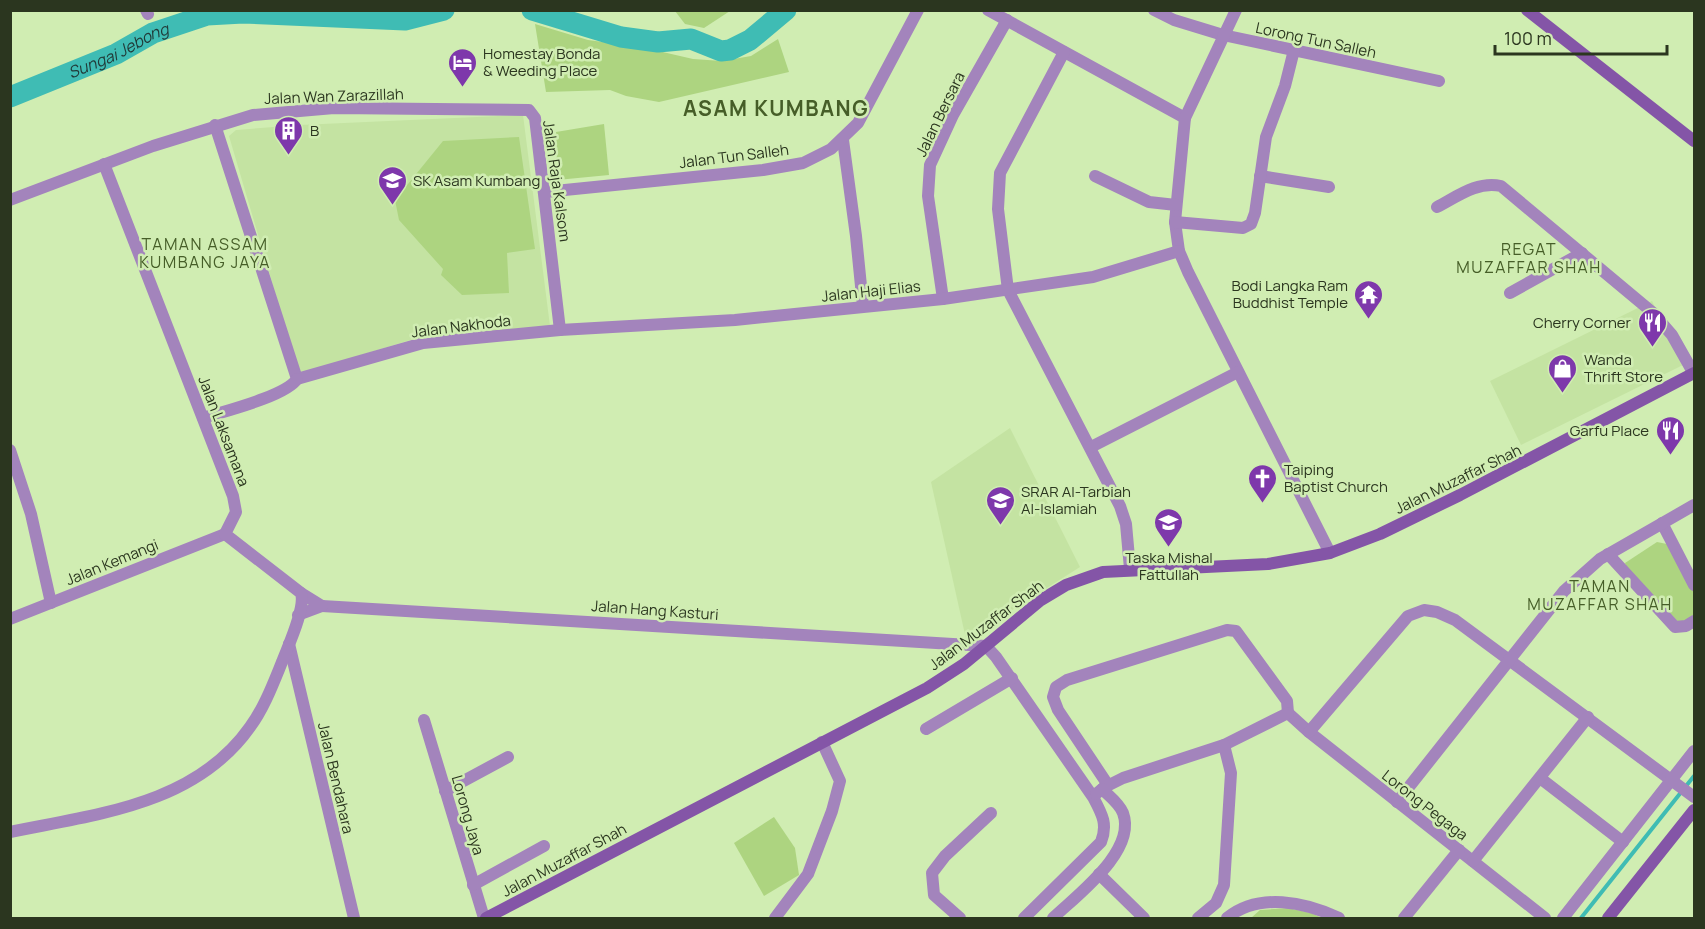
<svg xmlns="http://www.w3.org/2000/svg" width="1705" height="929" font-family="Manrope,sans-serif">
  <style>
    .built { fill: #c4e3a2 }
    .green { fill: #add480 }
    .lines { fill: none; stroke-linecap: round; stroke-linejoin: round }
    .stream { stroke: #3fbcb4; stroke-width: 4 }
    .river { stroke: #3fbcb4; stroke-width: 21 }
    .minor { stroke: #a384bc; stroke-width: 12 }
    .secondary { stroke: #8455a7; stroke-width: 12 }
    .labels { text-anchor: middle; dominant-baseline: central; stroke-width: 5; stroke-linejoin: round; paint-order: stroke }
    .street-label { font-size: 15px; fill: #2b361f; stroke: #d0edb2 }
    .poi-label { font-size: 15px; fill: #2b361f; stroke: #d0edb2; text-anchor: start }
    .water-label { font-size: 16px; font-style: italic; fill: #213b39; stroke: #d0edb2 }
    .neighbourhood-label { font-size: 16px; letter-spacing: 1.5px; fill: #465e28; stroke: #d0edb2 }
    .district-label { font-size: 21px; font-weight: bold; letter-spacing: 1.5px; fill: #465e28; stroke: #d0edb2 }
  </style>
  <rect width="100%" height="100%" fill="#d0edb2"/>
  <g class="built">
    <path d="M523,115L550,326L420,337L299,374L229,136L236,130L300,125Z"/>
    <path d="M1652,301L1683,365L1521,445L1490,381Z"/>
    <path d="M1010,428L1080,567L966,639L931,482Z"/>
  </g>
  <g class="green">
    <path d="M675,11H730L704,28L685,24Z"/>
    <path d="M535,24L588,40L641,47L693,59L722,61L751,56L778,39L789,72L659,102L626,96L610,90L546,92Z"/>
    <path d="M604,124L609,175L557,180L556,132Z"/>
    <path d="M519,137L535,249L507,253L509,293L462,295L441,275L443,269L399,220L395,200L443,141Z"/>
    <path d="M1657,542L1667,544L1694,592V616L1680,624L1626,566L1625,563Z"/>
    <path d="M774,817L795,848L799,875L764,896L734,843Z"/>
    <path d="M1288,908L1311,913L1322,918H1251L1260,910Z"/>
  </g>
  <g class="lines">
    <path class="stream" d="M1581,918L1694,776"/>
    <g class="river">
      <path d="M532,10L621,37L658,42L691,39L721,51L730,50L750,40L786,10"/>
      <path id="s1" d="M10,97L116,54L153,33L207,15L243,13L405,20L444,10"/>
    </g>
    <g class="minor">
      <path d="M146,10L148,14"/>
      <path d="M988,10L1185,118"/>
      <path d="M1154,10L1174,20L1223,35L1439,81"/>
      <path d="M1236,10L1185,118L1175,222L1179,251L1188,272L1330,553"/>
      <path d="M1064,52L1000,173L998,209L1008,290L1120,506L1126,524L1130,569"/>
      <path d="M215,125L297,379"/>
      <path d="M843,140L856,236L863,306"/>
      <path d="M1095,176L1149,202L1176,205"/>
      <path d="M1260,176L1329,187"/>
      <path d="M545,192L763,170L803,163L831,149L858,123L918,10"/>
      <path d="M10,200L153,146L253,115L334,108L529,110L535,118L560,330"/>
      <path d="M1437,207C1458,196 1477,181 1501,186L1652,312L1672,335L1694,374"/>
      <path d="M1175,222L1243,228L1251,224L1255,213L1266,137L1285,86L1294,50"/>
      <path d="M1510,293L1582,253"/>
      <path d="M943,299L928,196L930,165L953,115L1007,20"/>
      <path d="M297,379L423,343L560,330L735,320L943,299L1093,277L1179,251"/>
      <path d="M203,418C225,411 286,396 297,379"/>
      <path d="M1091,447L1238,372"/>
      <path d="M10,450L31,514L51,603"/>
      <path d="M1662,523L1694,585"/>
      <path d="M1608,554L1675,627L1686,626L1694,621"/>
      <path d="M322,606L986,646L996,657L1093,797C1102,814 1108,824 1101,842L1024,918"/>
      <path d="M298,615L322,606L301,593"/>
      <path d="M10,619L225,534"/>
      <path d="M289,644L354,918"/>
      <path d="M1288,713L1309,732L1545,918"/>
      <path d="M424,720L484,918"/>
      <path d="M926,729L1012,678"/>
      <path d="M1309,732L1408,616L1424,610L1437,612L1455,620L1694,797"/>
      <path d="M1540,778L1623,842"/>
      <path d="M1108,785L1058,710L1053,697L1056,687L1067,680L1227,630L1236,631L1287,701L1288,713"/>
      <path d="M1103,788L1123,778L1224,745L1288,713"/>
      <path d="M445,791L508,757"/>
      <path d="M1397,802L1564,591L1600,559L1694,505"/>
      <path d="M10,832C97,814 195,805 250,727C264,708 273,684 282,662C288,646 306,608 301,593L225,534L236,512L233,496L104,164"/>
      <path d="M1473,861L1588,717"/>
      <path d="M1099,874L1144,918"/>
      <path d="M473,885L544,846"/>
      <path d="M775,918L808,874L832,811L840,781L822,742"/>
      <path d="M960,918L934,895L932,873L945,856L991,813"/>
      <path d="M1053,918C1077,895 1137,851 1123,813C1119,803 1109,796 1102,789L1096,794"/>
      <path d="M1198,918L1216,903L1224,885L1231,773L1224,745"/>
      <path d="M1227,918C1259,892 1305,902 1339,918"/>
      <path d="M1404,918L1459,850"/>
      <path d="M1563,918L1694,751"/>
    </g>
    <g class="secondary">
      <path d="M1527,10L1694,141"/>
      <path d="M486,918L927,688L964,664L1041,600L1066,585L1103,572L1268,564L1330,553L1380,534L1460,495L1694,373"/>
      <path d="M1608,918L1694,810"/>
    </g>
  </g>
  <defs>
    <symbol id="hotel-pin" viewBox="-11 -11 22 30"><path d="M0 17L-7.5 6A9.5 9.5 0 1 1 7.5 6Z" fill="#7e38ab" stroke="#d0edb2"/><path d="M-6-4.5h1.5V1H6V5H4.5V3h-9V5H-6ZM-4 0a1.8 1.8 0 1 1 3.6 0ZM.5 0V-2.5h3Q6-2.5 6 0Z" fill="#fff"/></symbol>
    <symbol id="building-pin" viewBox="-11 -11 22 30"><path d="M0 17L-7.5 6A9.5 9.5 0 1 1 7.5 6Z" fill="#7e38ab" stroke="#d0edb2"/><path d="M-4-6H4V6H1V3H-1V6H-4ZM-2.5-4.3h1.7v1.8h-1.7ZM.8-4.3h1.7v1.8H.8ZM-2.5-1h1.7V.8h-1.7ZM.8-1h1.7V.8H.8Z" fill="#fff"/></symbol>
    <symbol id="school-pin" viewBox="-11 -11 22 30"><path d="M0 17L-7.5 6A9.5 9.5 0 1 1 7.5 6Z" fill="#7e38ab" stroke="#d0edb2"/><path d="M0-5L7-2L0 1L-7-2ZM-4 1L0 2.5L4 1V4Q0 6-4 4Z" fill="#fff"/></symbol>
    <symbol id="temple-pin" viewBox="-11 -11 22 30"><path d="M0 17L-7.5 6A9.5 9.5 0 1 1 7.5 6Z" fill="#7e38ab" stroke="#d0edb2"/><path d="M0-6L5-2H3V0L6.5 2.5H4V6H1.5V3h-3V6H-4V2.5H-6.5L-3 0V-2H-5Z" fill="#fff"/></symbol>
    <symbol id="restaurant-pin" viewBox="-11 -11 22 30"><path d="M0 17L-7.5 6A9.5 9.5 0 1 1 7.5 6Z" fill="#7e38ab" stroke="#d0edb2"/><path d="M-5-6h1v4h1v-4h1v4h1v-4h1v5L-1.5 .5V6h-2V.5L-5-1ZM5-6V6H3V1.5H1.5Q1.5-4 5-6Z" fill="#fff"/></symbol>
    <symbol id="shop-pin" viewBox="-11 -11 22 30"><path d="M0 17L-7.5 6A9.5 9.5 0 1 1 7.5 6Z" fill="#7e38ab" stroke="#d0edb2"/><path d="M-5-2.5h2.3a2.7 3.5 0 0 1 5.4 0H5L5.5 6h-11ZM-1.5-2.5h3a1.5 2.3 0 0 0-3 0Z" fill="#fff"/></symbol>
    <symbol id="church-pin" viewBox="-11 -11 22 30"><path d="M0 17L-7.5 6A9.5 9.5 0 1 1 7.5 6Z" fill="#7e38ab" stroke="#d0edb2"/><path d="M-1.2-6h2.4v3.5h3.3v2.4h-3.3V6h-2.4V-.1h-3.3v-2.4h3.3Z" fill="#fff"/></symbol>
  </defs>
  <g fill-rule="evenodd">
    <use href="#hotel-pin" x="446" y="46" width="33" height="45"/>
    <use href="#building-pin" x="272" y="114" width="33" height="45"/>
    <use href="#school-pin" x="376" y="164" width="33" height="45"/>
    <use href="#temple-pin" x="1352" y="278" width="33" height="45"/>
    <use href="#restaurant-pin" x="1636" y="306" width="33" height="45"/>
    <use href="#shop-pin" x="1546" y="352" width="33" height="45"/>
    <use href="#restaurant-pin" x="1654" y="414" width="33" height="45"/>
    <use href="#church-pin" x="1246" y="462" width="33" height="45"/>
    <use href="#school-pin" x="984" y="484" width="33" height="45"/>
    <use href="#school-pin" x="1152" y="506" width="33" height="45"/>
  </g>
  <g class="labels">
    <g class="street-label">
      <text transform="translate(1316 40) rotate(12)">Lorong Tun Salleh</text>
      <text transform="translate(334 96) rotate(-2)">Jalan Wan Zarazillah</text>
      <text transform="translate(940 114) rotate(-64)">Jalan Bersara</text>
      <text transform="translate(734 156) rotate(-7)">Jalan Tun Salleh</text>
      <text transform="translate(557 181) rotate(82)">Jalan Raja Kalsom</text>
      <text transform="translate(871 291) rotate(-6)">Jalan Haji Elias</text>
      <text transform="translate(461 326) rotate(-7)">Jalan Nakhoda</text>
      <text transform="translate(224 431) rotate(69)">Jalan Laksamana</text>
      <text transform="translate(1458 479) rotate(-26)">Jalan Muzaffar Shah</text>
      <text transform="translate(112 562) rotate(-22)">Jalan Kemangi</text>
      <text transform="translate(655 610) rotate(4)">Jalan Hang Kasturi</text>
      <text transform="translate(986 625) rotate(-37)">Jalan Muzaffar Shah</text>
      <text transform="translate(336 778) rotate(77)">Jalan Bendahara</text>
      <text transform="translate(1425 805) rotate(38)">Lorong Pegaga</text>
      <text transform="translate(468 815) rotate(74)">Lorong Jaya</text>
      <text transform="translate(564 860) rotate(-28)">Jalan Muzaffar Shah</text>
    </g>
    <g class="poi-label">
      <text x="483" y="53">Homestay Bonda<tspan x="483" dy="17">&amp; Weeding Place</tspan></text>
      <text x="310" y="130">B</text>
      <text x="413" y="180">SK Asam Kumbang</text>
      <text x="1348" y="285" text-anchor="end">Bodi Langka Ram<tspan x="1348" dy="17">Buddhist Temple</tspan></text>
      <text x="1631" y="322" text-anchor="end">Cherry Corner</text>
      <text x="1584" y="359">Wanda<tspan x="1584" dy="17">Thrift Store</tspan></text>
      <text x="1649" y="430" text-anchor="end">Garfu Place</text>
      <text x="1284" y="469">Taiping<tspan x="1284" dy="17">Baptist Church</tspan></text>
      <text x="1021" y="491">SRAR Al-Tarbiah<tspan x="1021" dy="17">Al-Islamiah</tspan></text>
      <text x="1169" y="557" text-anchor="middle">Taska Mishal<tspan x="1169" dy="17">Fattullah</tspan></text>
    </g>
    <g class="water-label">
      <text stroke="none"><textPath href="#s1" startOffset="118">Sungai Jebong</textPath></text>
    </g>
    <g class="neighbourhood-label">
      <text x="205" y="244">TAMAN ASSAM<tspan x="205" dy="18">KUMBANG JAYA</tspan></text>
      <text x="1529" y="249">REGAT<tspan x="1529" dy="18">MUZAFFAR SHAH</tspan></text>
      <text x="1600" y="586">TAMAN<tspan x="1600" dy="18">MUZAFFAR SHAH</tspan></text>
    </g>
    <g class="district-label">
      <text x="776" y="108">ASAM KUMBANG</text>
    </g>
  </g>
  <rect width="1705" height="929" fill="none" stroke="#2b361f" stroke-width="24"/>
  <path d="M1495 45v9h172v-9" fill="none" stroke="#2b361f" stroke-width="3"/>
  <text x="1504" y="45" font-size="18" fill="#2b361f" stroke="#d0edb2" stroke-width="4.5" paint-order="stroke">100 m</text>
</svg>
